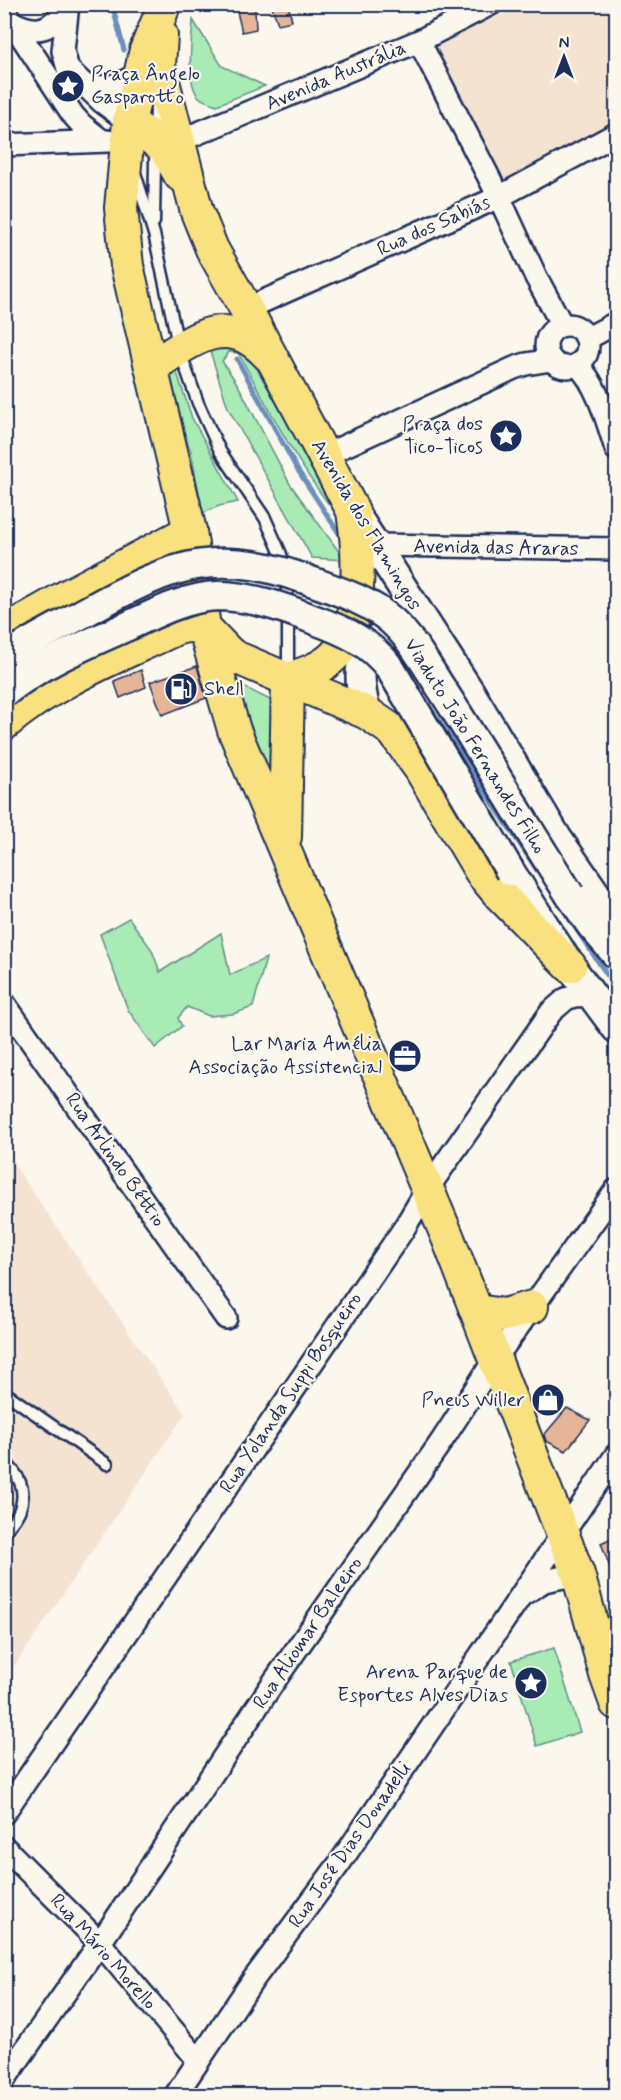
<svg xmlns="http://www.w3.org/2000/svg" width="621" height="2100" font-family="Mynerve,sans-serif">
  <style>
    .built { fill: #f5e3d2 }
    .green { fill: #a8ebb5; stroke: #628d8a; stroke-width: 1.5 }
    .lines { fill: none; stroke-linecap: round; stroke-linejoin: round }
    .stream { stroke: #6a8fbc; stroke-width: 5 }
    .building { fill: #e6b597; stroke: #1b2f5e; stroke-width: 1.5 }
    .service-casing { stroke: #1b2f5e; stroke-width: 15 }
    .minor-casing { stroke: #1b2f5e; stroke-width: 26 }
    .secondary-casing { stroke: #1b2f5e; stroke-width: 33 }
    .primary-casing { stroke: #1b2f5e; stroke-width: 36 }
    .service { stroke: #fbf7ec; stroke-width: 10 }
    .minor { stroke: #fbf7ec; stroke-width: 21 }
    .secondary { stroke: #fbf7ec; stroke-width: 28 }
    .primary { stroke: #fae180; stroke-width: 32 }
    .secondary-bridge-casing { stroke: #1b2f5e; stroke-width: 33; stroke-linecap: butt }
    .secondary-bridge { stroke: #fbf7ec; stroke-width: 28 }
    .labels { text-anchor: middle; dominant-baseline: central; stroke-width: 4.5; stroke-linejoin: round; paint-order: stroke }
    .poi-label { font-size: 20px; fill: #1b2f5e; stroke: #fbf7ec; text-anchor: end }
    .street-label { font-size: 20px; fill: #1b2f5e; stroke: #fbf7ec }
  </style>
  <rect width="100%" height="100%" fill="#fbf7ec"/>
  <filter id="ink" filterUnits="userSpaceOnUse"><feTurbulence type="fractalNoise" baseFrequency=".0167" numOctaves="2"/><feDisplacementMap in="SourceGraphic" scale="12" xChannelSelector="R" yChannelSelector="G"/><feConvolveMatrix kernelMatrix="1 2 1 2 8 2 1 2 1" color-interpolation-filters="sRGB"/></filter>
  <g filter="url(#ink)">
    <g class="built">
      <path d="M522,5H616V120L506,182L434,45Z"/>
      <path d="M4,1150L185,1414L5,1680H4Z"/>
    </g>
    <g class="green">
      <path d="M193,20L222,66L265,86L217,105C211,103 203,101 199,97C185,83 192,39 193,20Z"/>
      <path d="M235,340L245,348L345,524C300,473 271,411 238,353L229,352L222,361L238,385L290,484L345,560L312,558L228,408L209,348Z"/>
      <path d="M176,370L192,418L238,502L219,506L203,513L191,452L166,383Z"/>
      <path d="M228,679L272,701L271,805Z"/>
      <path d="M129,918L152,950L160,972L221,933L230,975L266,958L253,1007L233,1014L209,1016L187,1007L178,1018L182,1026L155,1048L128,1010L100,934Z"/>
      <path d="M554,1648L580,1732L537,1746L511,1661Z"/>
    </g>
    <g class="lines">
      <g class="stream">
        <path d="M112,4L124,50"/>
        <path d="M237,359L297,469L342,538"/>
        <path d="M425,700L537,870"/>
        <path d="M570,920L616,988"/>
      </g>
    </g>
    <g class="building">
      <path d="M235,4H252L253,9H255L256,29L242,32Z"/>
      <path d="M271,4H288L292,21L278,24Z"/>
      <path d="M197,666L206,698L162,715L150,682Z"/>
      <path d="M141,670L146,687L120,698L114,681Z"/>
      <path d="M567,1408L590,1420L566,1451L546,1441L544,1435Z"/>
      <path d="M616,1536V1581H615L601,1543Z"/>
    </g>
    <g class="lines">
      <defs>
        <g id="service">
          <path d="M135,173L154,234L179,349L198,403L220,451L265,518L281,554L286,578L288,603V675"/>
          <path d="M154,222L156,102"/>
          <path d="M4,1392L107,1464"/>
          <path d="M4,1462C19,1473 27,1491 20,1509C17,1518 9,1525 4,1533"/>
        </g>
        <g id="minor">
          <path d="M68,4L63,51L68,69L101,101L129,122"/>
          <path d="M4,10L73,115L82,125L101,140"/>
          <path d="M12,22C39,36 51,29 68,6"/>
          <path d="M419,41L499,197L536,277L562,325"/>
          <path d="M85,86L110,87L139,75"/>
          <path d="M179,141L419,41L491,4"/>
          <path d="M4,145L108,141"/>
          <path d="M246,309L499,197L616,134"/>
          <circle cx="567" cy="346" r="21"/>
          <path d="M588,338L616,323"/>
          <path d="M577,365C597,382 608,424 616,449"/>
          <path d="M323,456L514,368L526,364L551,360"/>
          <path d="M376,545L616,549"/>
          <path d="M4,1003L226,1318"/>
          <path d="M527,1592L544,1581L578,1574"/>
          <path d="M4,1813L403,1230L428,1188L551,1012L566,999L574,996L592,995"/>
          <path d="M4,1847L100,1943L198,2060"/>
          <path d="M4,2080L100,1943L273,1683L441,1442L495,1359L616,1190"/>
          <path d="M175,2096L253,1980L339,1864L616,1455"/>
        </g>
        <g id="secondary">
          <path d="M353,511L470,692L557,838L616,923"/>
          <path d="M367,713C358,686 353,640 391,634C402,632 415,634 424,639"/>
          <path d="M510,871L570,966L616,1028"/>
          <path d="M570,895L591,925L616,954"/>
        </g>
        <g id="primary">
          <path d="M162,11L146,50L129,122L121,208L127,266L190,531L204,627L234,730L448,1238L578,1574L606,1675L616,1703"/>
          <path d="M161,35L159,66L197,212L212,249L246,309L353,511C359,551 364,626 334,656C322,668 304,674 288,679"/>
          <path d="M129,122L165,148L180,175"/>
          <path d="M152,367C192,340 227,310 268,355"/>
          <path d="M4,632L69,595L190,531"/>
          <path d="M4,724C53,681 117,657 175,629L186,626L204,627L229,653L235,657L367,713L393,731L421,770L483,875L500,895L570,966"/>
          <path d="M285,837L288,679"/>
          <path d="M477,1311L504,1315L532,1307"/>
        </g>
      </defs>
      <use href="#service" class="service-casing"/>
      <use href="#minor" class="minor-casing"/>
      <use href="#secondary" class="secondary-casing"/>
      <use href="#primary" class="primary-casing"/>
      <use href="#service" class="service"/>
      <use href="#minor" class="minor"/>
      <use href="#secondary" class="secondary"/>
      <use href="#primary" class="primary"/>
      <defs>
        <g id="secondary-bridge">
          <path d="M4,659C30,640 59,627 87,611C178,561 218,546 319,584C344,593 372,603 392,621C414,641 429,670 445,694C488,761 527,829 570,895"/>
          <path d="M4,693C41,663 85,645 128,626C156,613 187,597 218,596C251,596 285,608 315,620C345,631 370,642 390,668L510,871"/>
        </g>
      </defs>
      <use href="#secondary-bridge" class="secondary-bridge-casing"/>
      <use href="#secondary-bridge" class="secondary-bridge"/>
    </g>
  </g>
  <defs>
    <symbol id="sight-disc" viewBox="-11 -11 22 22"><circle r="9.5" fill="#1b2f5e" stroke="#fbf7ec"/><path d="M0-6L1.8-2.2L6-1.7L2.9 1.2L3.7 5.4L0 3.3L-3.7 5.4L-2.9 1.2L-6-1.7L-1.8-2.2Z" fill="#fff"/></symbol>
    <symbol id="fuel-disc" viewBox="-11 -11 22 22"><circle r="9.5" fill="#1b2f5e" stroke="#fbf7ec"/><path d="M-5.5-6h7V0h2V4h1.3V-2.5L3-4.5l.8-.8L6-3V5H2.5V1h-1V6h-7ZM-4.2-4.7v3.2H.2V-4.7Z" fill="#fff"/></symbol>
    <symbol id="office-disc" viewBox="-11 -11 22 22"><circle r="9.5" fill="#1b2f5e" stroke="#fbf7ec"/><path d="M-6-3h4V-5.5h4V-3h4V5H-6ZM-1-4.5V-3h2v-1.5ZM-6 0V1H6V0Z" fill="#fff"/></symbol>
    <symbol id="shop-disc" viewBox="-11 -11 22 22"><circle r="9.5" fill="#1b2f5e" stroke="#fbf7ec"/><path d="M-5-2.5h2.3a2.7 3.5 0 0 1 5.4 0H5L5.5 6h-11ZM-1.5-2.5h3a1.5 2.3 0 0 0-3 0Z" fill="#fff"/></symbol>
  </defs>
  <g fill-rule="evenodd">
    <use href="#sight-disc" x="49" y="67" width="38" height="38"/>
    <use href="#sight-disc" x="487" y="417" width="38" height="38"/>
    <use href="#fuel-disc" x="162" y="670" width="38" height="38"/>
    <use href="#office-disc" x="386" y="1037" width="38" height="38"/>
    <use href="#shop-disc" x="529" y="1381" width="38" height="38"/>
    <use href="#sight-disc" x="512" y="1664" width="38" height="38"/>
  </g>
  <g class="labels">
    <g class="poi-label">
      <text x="91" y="74" text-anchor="start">Praça Ângelo<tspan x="91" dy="23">Gasparotto</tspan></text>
      <text x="483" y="424">Praça dos<tspan x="483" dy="23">Tico-Ticos</tspan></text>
      <text x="204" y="689" text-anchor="start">Shell</text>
      <text x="382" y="1044">Lar Maria Amélia<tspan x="382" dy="23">Associação Assistencial</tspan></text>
      <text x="525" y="1400">Pneus Willer</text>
      <text x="508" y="1672">Arena Parque de<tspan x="508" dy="23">Esportes Alves Dias</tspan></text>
    </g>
    <g class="street-label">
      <text transform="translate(336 76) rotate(-23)">Avenida Austrália</text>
      <text transform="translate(434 226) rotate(-24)">Rua dos Sabiás</text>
      <text transform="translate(366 525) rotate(59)">Avenida dos Flamingos</text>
      <text transform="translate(496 548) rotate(1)">Avenida das Araras</text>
      <text transform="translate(475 746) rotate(58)">Viaduto João Fernandes Filho</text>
      <text transform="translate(115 1160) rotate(55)">Rua Arlindo Béttio</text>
      <text transform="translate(291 1393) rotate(-56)">Rua Yolanda Suppi Bosqueiro</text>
      <text transform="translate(308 1633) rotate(-56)">Rua Aliomar Baleeiro</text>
      <text transform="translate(350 1845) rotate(-55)">Rua José Dias Donadelli</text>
      <text transform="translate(103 1952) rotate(48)">Rua Mário Morello</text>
    </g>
  </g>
  <rect width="621" height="2100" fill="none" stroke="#fbf7ec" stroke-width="24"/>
  <rect x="12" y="12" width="597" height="2076" fill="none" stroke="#1b2f5e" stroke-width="2" filter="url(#ink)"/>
  <g transform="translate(564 57)" stroke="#fbf7ec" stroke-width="4.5" paint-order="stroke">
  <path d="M0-4.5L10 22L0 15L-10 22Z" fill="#1b2f5e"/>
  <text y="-9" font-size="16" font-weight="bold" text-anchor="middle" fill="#1b2f5e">N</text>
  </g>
</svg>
